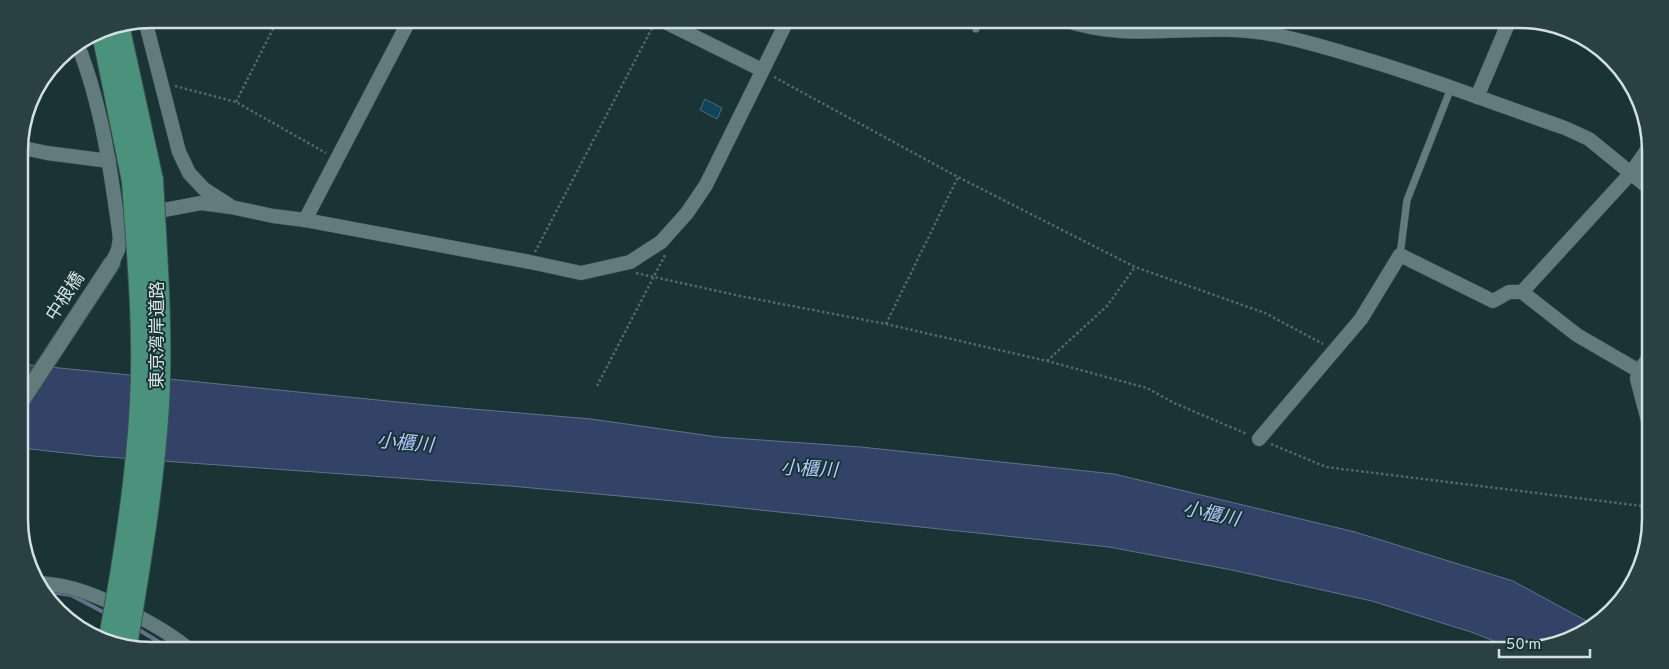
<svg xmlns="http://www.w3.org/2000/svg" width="1669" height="669" font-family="Overpass,'Noto Sans JP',sans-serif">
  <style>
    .water { fill: #324367; stroke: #62728c }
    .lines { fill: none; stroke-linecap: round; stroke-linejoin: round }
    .stream { stroke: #62728c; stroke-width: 4 }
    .building { fill: #10445b; stroke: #556975 }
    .service-casing { stroke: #3c5153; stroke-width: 8 }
    .minor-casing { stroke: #3c5153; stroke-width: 15 }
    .tertiary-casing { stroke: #3c5153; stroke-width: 18 }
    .trunk-casing { stroke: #3c5153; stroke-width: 24 }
    .path { stroke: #53696a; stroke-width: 2.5; stroke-dasharray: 2.5 2.5; stroke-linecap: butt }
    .service { stroke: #627c7e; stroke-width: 7 }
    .minor { stroke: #627c7e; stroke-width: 14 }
    .tertiary { stroke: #627c7e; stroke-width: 16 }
    .trunk { stroke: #4b927c; stroke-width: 22 }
    .trunk-bridge-casing { stroke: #3c5153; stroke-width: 24; stroke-linecap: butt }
    .trunk-bridge { stroke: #4b927c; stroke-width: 22 }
    .labels { text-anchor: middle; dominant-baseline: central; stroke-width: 4; stroke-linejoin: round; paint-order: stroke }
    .street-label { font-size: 18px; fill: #d2e0e1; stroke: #1a3334 }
    .water-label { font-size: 19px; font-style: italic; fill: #b2cbfe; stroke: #1a3334 }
    .rim { fill: none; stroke: #d2e0e1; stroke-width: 2.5 }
  </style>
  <rect width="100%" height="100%" fill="#1a3334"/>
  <path class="water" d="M20,364L437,406L591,419L718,437L861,447L1114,474L1355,532L1513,581L1594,625L1527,650H1517L1471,632L1372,601L1232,570L1109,547L685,502L510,486L93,456L21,448Z"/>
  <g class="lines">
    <g class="stream">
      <path d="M44,591L71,595L107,614"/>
      <path d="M136,628L172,650"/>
    </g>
  </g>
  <path class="building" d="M705,99L722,108L717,119L700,110Z"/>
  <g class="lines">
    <defs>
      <g id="service">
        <path d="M976,29L979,20L984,19"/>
        <path d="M1400,255L1407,200L1451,88"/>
      </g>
      <g id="minor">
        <path d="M659,19L762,70"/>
        <path d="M1062,19C1127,44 1198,22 1265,33C1300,39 1334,50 1368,60C1434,80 1499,105 1565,128L1589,139L1649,188"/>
        <path d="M145,20L179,152L189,173L204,189L229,205"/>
        <path d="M77,43C102,105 111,172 120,238L118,250L112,263"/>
        <path d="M1477,97L1510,19"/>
        <path d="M19,147L47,153L109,161"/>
        <path d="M305,220L410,19"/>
        <path d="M120,238L128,227L164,210L201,203L231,207L273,216L305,220L530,262L581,273L630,262L661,242L687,213L706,185L788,19"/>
        <path d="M1522,292L1631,173L1649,147"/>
        <path d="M1639,371L1650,356"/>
        <path d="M1259,439L1361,319L1400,255L1493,301L1509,292H1522L1577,335L1639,371L1637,379L1650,428"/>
        <path d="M40,583C49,584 58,585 67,587C100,594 165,628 190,650"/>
      </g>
      <path id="tertiary" d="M20,403L112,263"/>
      <g id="trunk">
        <path d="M118,25L152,180"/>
        <path d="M102,28L133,181"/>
      </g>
    </defs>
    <use href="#service" class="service-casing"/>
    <use href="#minor" class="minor-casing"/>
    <use href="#tertiary" class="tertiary-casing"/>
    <use href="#trunk" class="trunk-casing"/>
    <g class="path">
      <path d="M774,77L958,177L1135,267L1265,313L1323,344"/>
      <path d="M175,86L236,102L326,153"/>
      <path d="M236,102L278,19"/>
      <path d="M535,252L652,28"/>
      <path d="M636,273L740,296L886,324L1047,361L1147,388L1174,403L1247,434"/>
      <path d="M886,324L958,177"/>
      <path d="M1047,361L1107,306L1135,267"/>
      <path d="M597,386L665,255"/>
      <path d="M1271,444L1326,467L1650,507"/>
    </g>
    <use href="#service" class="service"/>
    <use href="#minor" class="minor"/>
    <use href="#tertiary" class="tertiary"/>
    <use href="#trunk" class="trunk"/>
    <defs>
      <g id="trunk-bridge">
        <path d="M109,643C124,564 137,483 141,402C145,329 138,255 133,181"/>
        <path d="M126,646C139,566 153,486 158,405C162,329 156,255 152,180"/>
      </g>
    </defs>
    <use href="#trunk-bridge" class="trunk-bridge-casing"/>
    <use href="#trunk-bridge" class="trunk-bridge"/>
  </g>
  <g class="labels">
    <g class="street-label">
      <text transform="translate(66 297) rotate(-57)">中根橋</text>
      <text transform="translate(158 335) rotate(-90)">東京湾岸道路</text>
    </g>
    <g class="water-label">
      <text transform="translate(405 444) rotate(5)">小櫃川</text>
      <text transform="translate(809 470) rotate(3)">小櫃川</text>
      <text transform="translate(1211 515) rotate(12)">小櫃川</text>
    </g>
  </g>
  <path d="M0 0H1669V669H0ZM151 28H1519A123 123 0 0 1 1642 151V519A123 123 0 0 1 1519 642H151A123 123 0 0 1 28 519V151A123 123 0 0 1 151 28Z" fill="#294142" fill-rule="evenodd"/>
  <path class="rim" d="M151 28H1519A123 123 0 0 1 1642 151V519A123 123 0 0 1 1519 642H151A123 123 0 0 1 28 519V151A123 123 0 0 1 151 28Z"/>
  <path d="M1499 649v8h91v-8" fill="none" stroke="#d2e0e1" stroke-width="2.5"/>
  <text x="1506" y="649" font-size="15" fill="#d2e0e1" stroke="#1a3334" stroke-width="4" paint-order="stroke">50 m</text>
</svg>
